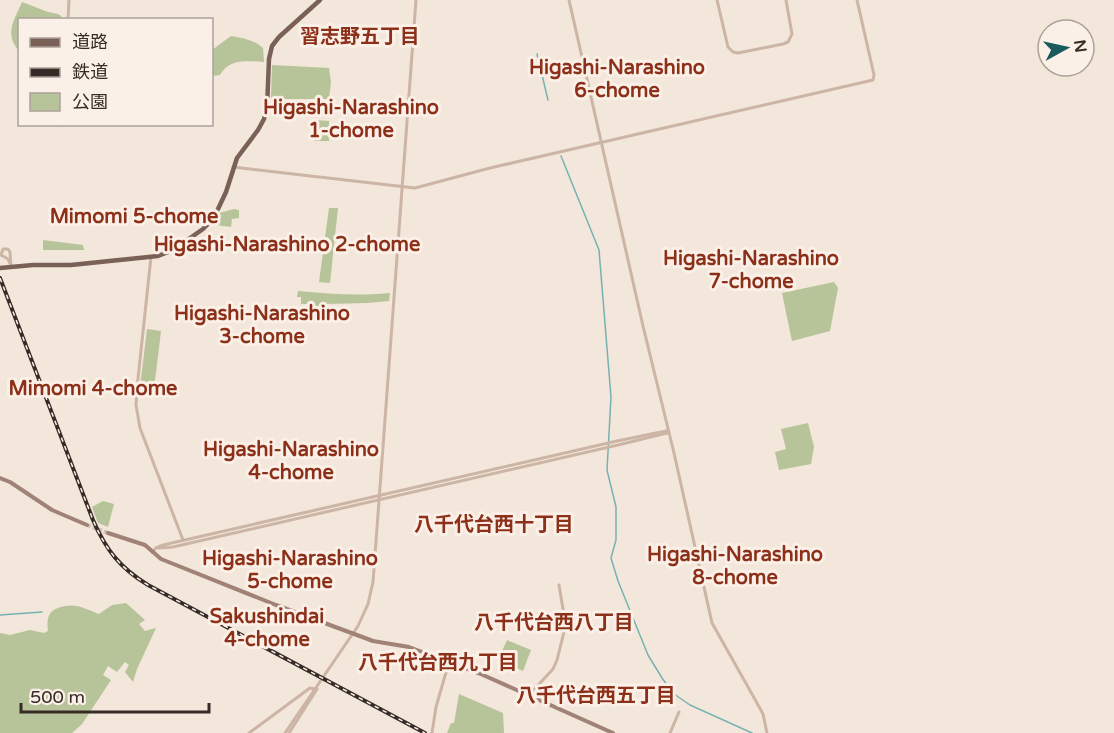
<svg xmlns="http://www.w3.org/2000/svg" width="1114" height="733" font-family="'Varela Round','Noto Sans JP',sans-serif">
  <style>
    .green { fill: #b7c399 }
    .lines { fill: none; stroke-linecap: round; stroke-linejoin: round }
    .stream { stroke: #77b2b2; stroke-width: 1.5 }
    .secondary-tunnel { stroke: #cdc1b6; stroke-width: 4; stroke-dasharray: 4 2; stroke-linecap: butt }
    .tertiary { stroke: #ccb5a5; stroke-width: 3 }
    .secondary { stroke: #a08376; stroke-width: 4 }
    .primary { stroke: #7a6157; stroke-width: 4.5 }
    .rail-casing { stroke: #372b27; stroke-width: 4 }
    .rail { stroke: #fbf0e7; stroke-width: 1.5; stroke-dasharray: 4.5; stroke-linecap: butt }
    .labels { text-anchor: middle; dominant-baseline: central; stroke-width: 6; stroke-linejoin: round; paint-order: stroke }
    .neighbourhood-label { font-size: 20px; font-weight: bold; fill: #8c301a; stroke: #fbf0e7 }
  </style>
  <rect width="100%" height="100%" fill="#f3e6da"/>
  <g class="green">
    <path d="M22,2L48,12L58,14L61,16L62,19L20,20L19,51C4,33 14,21 22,2Z"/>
    <path d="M231,36C243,38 254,40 263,48L264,62C248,61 229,58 220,75L212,76V50Z"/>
    <path d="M272,65L329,68L331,82L329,99H271Z"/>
    <path d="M315,120L329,121V141H314Z"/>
    <path d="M329,208H338L330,283L319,282Z"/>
    <path d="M234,209L239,210V218L232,219L231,227L216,225L215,221L219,213Z"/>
    <path d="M43,240L83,245L84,250H43Z"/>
    <path d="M834,282L838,288L830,331L792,341L782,293Z"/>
    <path d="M298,291C330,294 357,296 390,293L389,301L367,303L323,304L322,308H313V304H301V297H297Z"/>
    <path d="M147,329L161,331L154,389L140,387Z"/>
    <path d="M808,423L814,447L811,464L779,470L775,452L786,449L781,429Z"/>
    <path d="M103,501L114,504L108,527L98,523L92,507Z"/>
    <path d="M126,603L145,620L139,624L145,631L156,628L137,669L133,682L125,672L129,665L125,662L117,672L108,666L103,675L111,680L82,724L72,733H0V633L10,635L30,630L44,633L48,631C47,620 47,612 58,608C75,602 83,608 99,614L112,605Z"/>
    <path d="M507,640L531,650L523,671L498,660Z"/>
    <path d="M459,694L503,713L504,733H447L451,723H454Z"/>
  </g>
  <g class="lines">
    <g class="stream">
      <path d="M537,54L548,100"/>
      <path d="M561,156L599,250L611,397L607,470L616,507V540L611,558L618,581L648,655L662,678L674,694L690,705L752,733"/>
      <path d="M0,615L42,612"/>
    </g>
    <path class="secondary-tunnel" d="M87,525L108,533"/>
    <g class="tertiary">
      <path d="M569,0L643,326L674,453L712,623L757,703L763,714L767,733"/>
      <path d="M717,0L728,47L733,52L738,53L783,44L788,42L792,34L786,0"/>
      <path d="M68,20L69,0"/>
      <path d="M60,125V124"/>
      <path d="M233,167L415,188L490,168L873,80L874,75L857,0"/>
      <path d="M151,257L137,388L136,405L140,428L183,540"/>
      <path d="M10,263L8,259L1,255L3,249H8L10,252L11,267"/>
      <path d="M159,548L173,547L618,445L667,433L668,431"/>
      <path d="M152,552L156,548L163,545L617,441L666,431H668"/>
      <path d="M529,695L553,669L557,660L565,628V621L559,585"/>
      <path d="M249,733L310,688L315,689"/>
      <path d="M285,733L358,626L368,604L373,582L416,0"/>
      <path d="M289,733L317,689"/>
      <path d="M432,733L436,707L449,662"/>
      <path d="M670,733L679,712"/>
    </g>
    <g class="secondary">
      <path d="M0,478L10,482L52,510L87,525"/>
      <path d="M108,533L145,545L161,559L276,605L373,641L409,647L483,675L613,733"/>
    </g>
    <path class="primary" d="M0,268L33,265H71L158,256L173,250L203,229L212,220L218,209L226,192L237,158L258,130L264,119L267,108L269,59L272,46L279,37L320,0"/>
    <defs>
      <path id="rail" d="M0,278L93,520C106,550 120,568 148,585L425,733"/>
    </defs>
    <use href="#rail" class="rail-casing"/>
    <use href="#rail" class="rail"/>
  </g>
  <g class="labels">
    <g class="neighbourhood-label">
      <text x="360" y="37">習志野五丁目</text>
      <text x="617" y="68">Higashi-Narashino<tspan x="617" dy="23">6-chome</tspan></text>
      <text x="351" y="108">Higashi-Narashino<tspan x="351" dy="23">1-chome</tspan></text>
      <text x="134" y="217">Mimomi 5-chome</text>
      <text x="287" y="245">Higashi-Narashino 2-chome</text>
      <text x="751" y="259">Higashi-Narashino<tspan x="751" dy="23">7-chome</tspan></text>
      <text x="262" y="314">Higashi-Narashino<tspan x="262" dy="23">3-chome</tspan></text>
      <text x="93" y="389">Mimomi 4-chome</text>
      <text x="291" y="450">Higashi-Narashino<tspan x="291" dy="23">4-chome</tspan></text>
      <text x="494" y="525">八千代台西十丁目</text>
      <text x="735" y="555">Higashi-Narashino<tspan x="735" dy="23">8-chome</tspan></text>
      <text x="290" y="559">Higashi-Narashino<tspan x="290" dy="23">5-chome</tspan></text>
      <text x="267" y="617">Sakushindai<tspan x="267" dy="23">4-chome</tspan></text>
      <text x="554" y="623">八千代台西八丁目</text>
      <text x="438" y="663">八千代台西九丁目</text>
      <text x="596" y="696">八千代台西五丁目</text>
    </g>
  </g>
  <rect x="18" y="18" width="195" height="108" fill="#fbf0e7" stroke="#ada19a" stroke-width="1.5"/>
  <rect x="30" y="38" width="30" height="9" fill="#7a6157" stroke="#ada19a" stroke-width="1.5"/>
  <text x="72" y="48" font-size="18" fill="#372b27">道路</text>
  <rect x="30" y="68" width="30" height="9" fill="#372b27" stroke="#ada19a" stroke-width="1.5"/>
  <text x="72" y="78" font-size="18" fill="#372b27">鉄道</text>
  <rect x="30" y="93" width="30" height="18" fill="#b7c399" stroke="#ada19a" stroke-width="1.5"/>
  <text x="72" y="108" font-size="18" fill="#372b27">公園</text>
  <g transform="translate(1066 48) rotate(82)"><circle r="28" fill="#fbf0e7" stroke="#ada19a" stroke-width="1.5"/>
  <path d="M0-4.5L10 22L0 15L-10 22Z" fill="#1a5a5c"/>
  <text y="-9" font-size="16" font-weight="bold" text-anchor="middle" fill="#372b27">N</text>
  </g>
  <path d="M21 703v9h188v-9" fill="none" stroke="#372b27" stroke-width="3"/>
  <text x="30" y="703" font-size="18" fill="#372b27" stroke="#fbf0e7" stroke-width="4.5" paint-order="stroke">500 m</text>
</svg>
